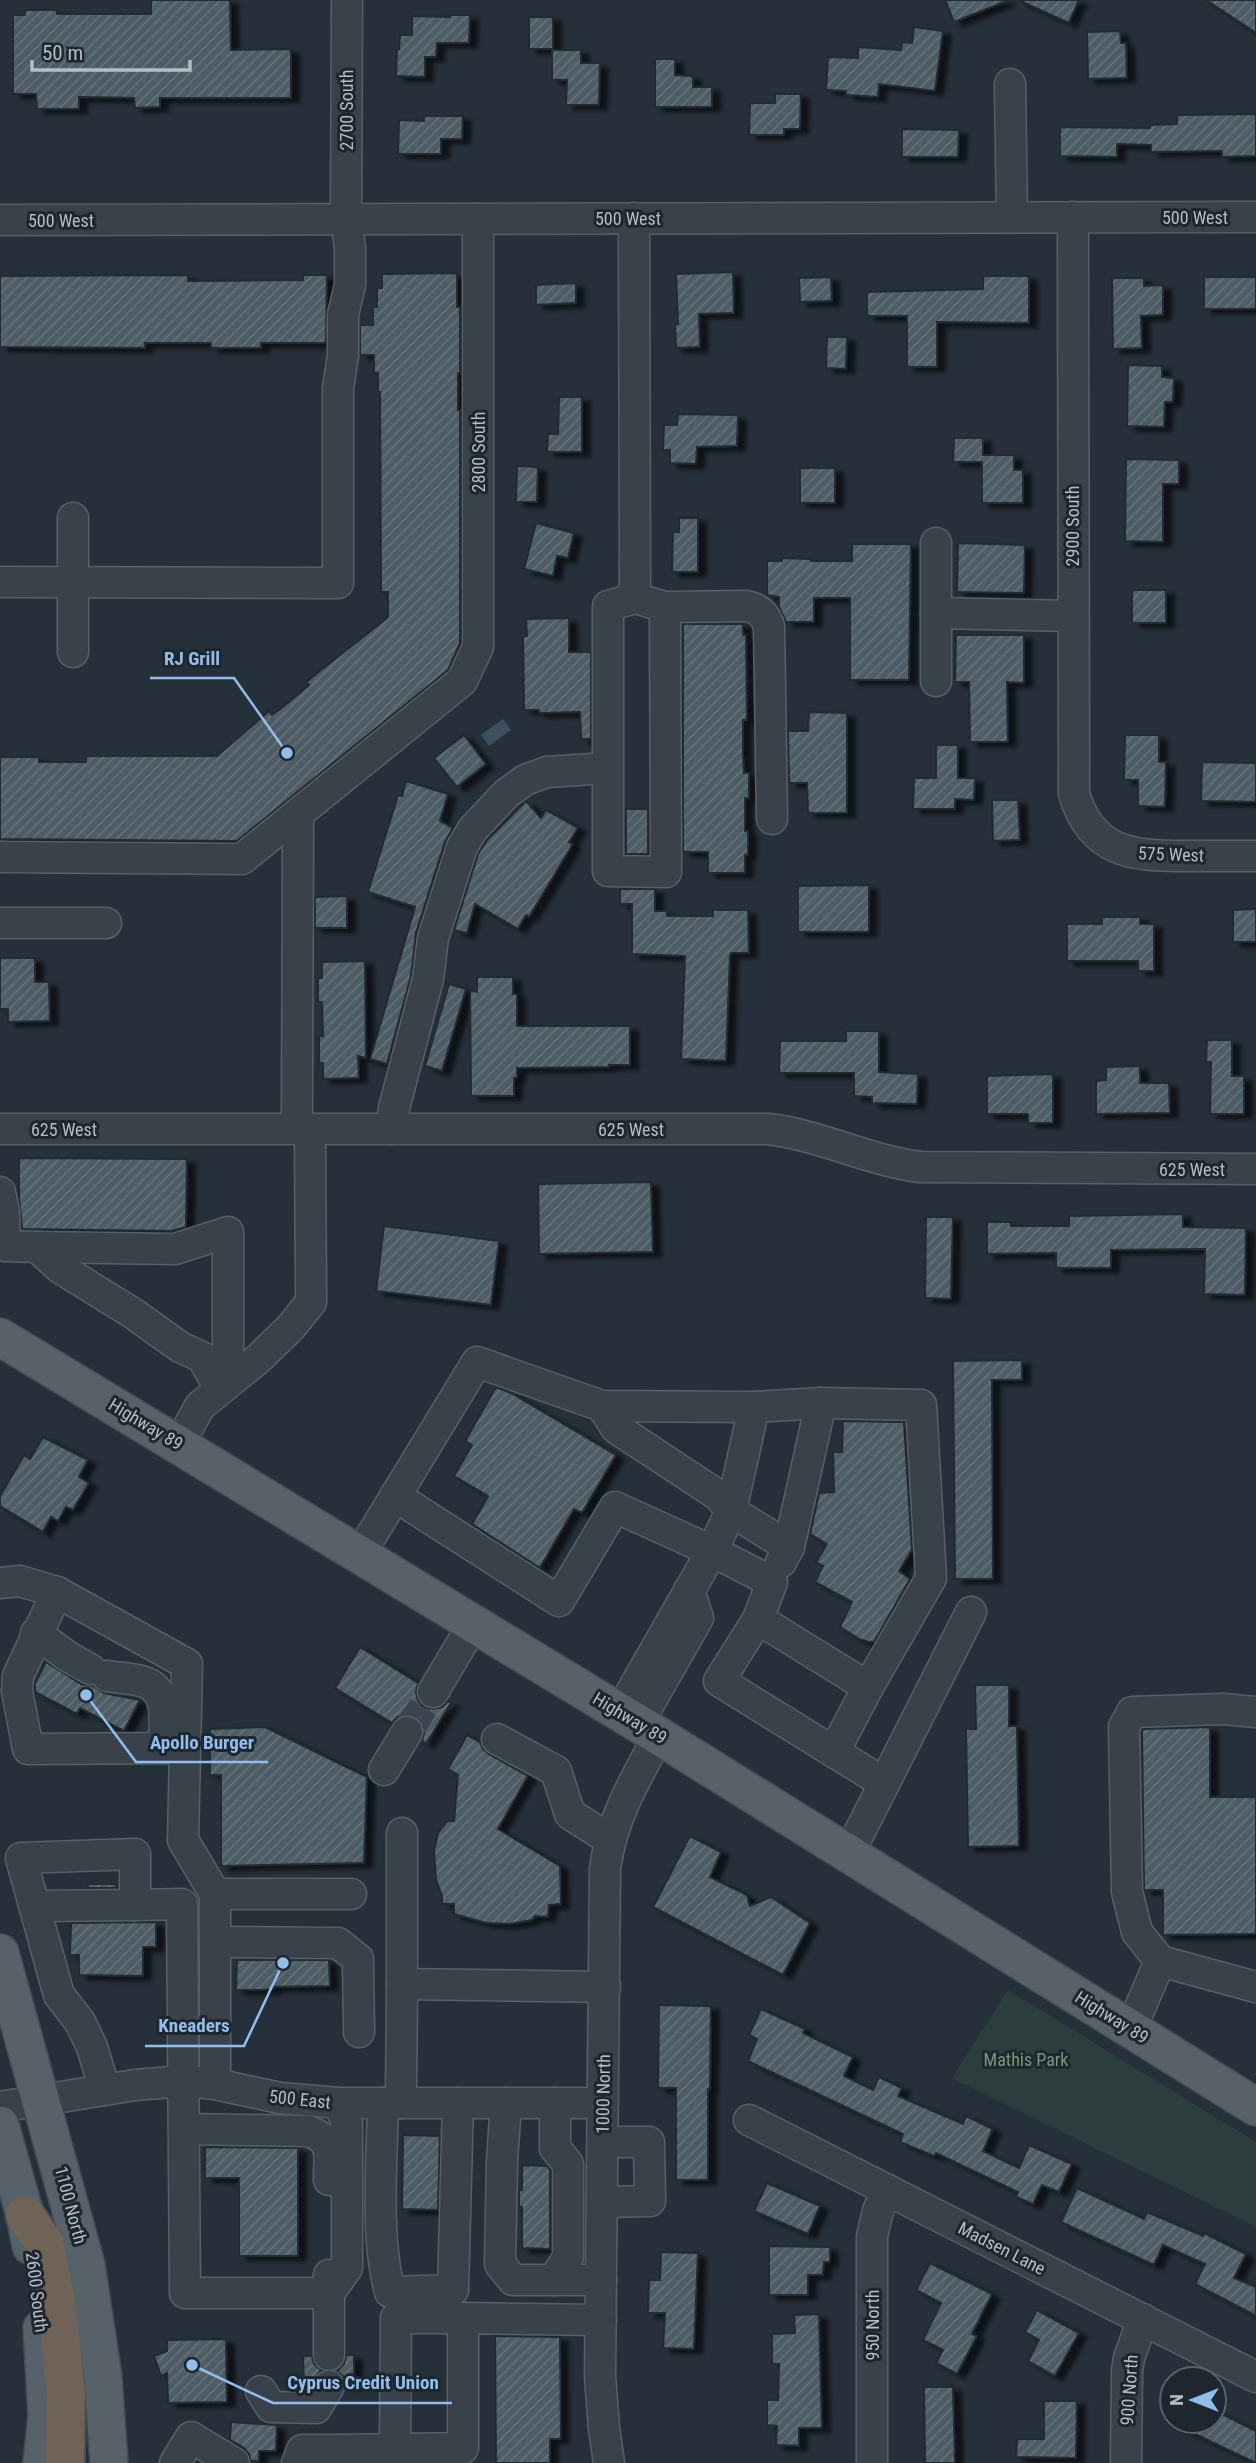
<svg xmlns="http://www.w3.org/2000/svg" width="1256" height="2463" font-family="'Roboto Condensed',sans-serif">
  <style>
    .green { fill: #2b3e3d }
    .water { fill: #3d4f61 }
    .building { fill: url(#building-hatch); stroke: #202931; stroke-width: 2; filter: url(#shadow) }
    .lines { fill: none; stroke-linecap: round; stroke-linejoin: round }
    .minor-tunnel { stroke: #3b454f; stroke-width: 30; stroke-dasharray: 30 15; stroke-linecap: butt }
    .minor-casing { stroke: #576068; stroke-width: 33 }
    .major-casing { stroke: #424b53; stroke-width: 40 }
    .highway-casing { stroke: #444d55; stroke-width: 42 }
    .minor { stroke: #39424a; stroke-width: 30 }
    .major { stroke: #57616a; stroke-width: 37 }
    .highway { stroke: #6f6357; stroke-width: 38 }
    .labels { text-anchor: middle; dominant-baseline: central; stroke-width: 6; stroke-linejoin: round; paint-order: stroke }
    .street-label { font-size: 18px; fill: #b5bdc6; stroke: #1e272f }
    .park-label { font-size: 18px; fill: #75997a; stroke: #1e272f }
    .leader { fill: none; stroke: #93beec; stroke-width: 2.5 }
    .callout-dot { fill: #93beec; stroke: #1e272f; stroke-width: 2.5 }
    .callout-label { font-size: 19px; text-anchor: middle; font-weight: bold; fill: #93beec; stroke: #1e272f; stroke-width: 6; stroke-linejoin: round; paint-order: stroke }
  </style>
  <defs>
    <pattern id="building-hatch" width="6" height="6" patternUnits="userSpaceOnUse" patternTransform="scale(1.75)"><rect width="6" height="6" fill="#4e5b65"/><path d="M-1 1l2-2M0 6l6-6M5 7l2-2" fill="none" stroke="#65717a"/></pattern>
    <filter id="shadow"><feDropShadow dx="8" dy="4.5" stdDeviation="2" flood-color="#0009"/></filter>
  </defs>
  <rect width="100%" height="100%" fill="#26303a"/>
  <path class="green" d="M1008,1990L1256,2142V2227L952,2078Z"/>
  <path class="water" d="M503,719L511,730L489,746L481,735Z"/>
  <g class="building">
    <path d="M151,0H230L231,50L291,49V98H160V107L135,108L134,98L79,97V109H37L36,94H13V15H25V10H57V14H151Z"/>
    <path d="M945,0H1007V1L954,22Z"/>
    <path d="M1018,0H1079L1069,23Z"/>
    <path d="M1206,0H1256V33Z"/>
    <path d="M450,15H470L469,43H437L436,57H425V77L396,76L397,49H399L400,35H412V16L450,17Z"/>
    <rect x="529" y="17" width="24" height="32"/>
    <path d="M914,27L943,31L935,91L879,84L878,97L846,95V91L826,90L828,57L858,58V47L901,50L902,42L912,43Z"/>
    <path d="M1120,31L1121,43H1126L1127,78L1088,79L1087,32Z"/>
    <path d="M552,50H581V63H600L599,105H566L567,80H552Z"/>
    <path d="M655,59H675V75L693,76V87H712V107H655Z"/>
    <path d="M775,94H801L800,129H784V135H749L750,103H775Z"/>
    <path d="M1256,114V156L1222,157V151L1151,152V145L1117,144V157L1060,156V127L1150,128V125L1177,124V115Z"/>
    <path d="M424,116H463L462,139H441V154H398L399,120L424,121Z"/>
    <path d="M902,129L959,130L958,157H902Z"/>
    <path d="M733,272L734,313L699,314L700,347L676,348L675,324H678L676,274Z"/>
    <path d="M457,273V307H460V373H458V410H460V643L448,670L237,841L0,839V757H39V762H86V756H217L269,711L272,715L290,701L309,685L306,682L388,617V592H381L380,392H378V373H374V355H360V325H373V307H377V288H382V274Z"/>
    <path d="M188,275V281L303,280V275H327L326,343H261V348H211V343H145V348L0,347V276Z"/>
    <path d="M983,276H1029V323L937,322V367H907V316H867V292L983,289Z"/>
    <path d="M831,277L832,301L800,302L799,278Z"/>
    <rect x="1204" y="277" width="52" height="32"/>
    <path d="M1112,278H1144V286L1163,285V315L1141,316L1142,348L1113,349Z"/>
    <path d="M576,283V303L536,305V285Z"/>
    <path d="M827,337H847L846,369L826,368Z"/>
    <path d="M1128,365L1162,366V377L1174,378L1173,402H1165L1164,427L1127,426Z"/>
    <path d="M559,397H582V452H547L548,434H558Z"/>
    <path d="M678,414L738,415L737,446L697,447L696,464L670,463V450H663L664,425H677Z"/>
    <path d="M954,438H983V455H1014V470H1023V503H982V462H953Z"/>
    <path d="M1126,459L1179,460V484H1163V542L1125,541Z"/>
    <path d="M517,466L538,467L537,502H516Z"/>
    <rect x="800" y="468" width="35" height="35"/>
    <path d="M679,518H698V572H672L673,532H679Z"/>
    <path d="M536,523L574,533L568,558L557,556L553,576L524,569Z"/>
    <path d="M958,543L1025,545L1024,593L957,592Z"/>
    <path d="M852,544H911L909,680H850V598H814V622H786L779,607V597L767,595V561H782V558L811,559V561H852Z"/>
    <rect x="1132" y="590" width="34" height="33"/>
    <path d="M569,618V652H591V739H581L580,712L539,713V710H524L523,636H527L526,619Z"/>
    <path d="M683,624H743V635H746L747,720H743V755L744,773H749V798H745V831H748V855H745V873H708V852H683Z"/>
    <path d="M956,635H1024V683L1007,682L1008,742H970L969,682H955Z"/>
    <path d="M809,712L847,713V813H808L807,783H789L788,731H808Z"/>
    <path d="M464,735L486,764L457,787L434,758Z"/>
    <path d="M1125,735H1159V762H1166L1165,807L1138,806V780H1124Z"/>
    <path d="M936,745H958V778H975L974,800L955,799V809H913L914,778H936Z"/>
    <path d="M1202,762L1256,763V802L1201,801Z"/>
    <path d="M406,781L448,794L440,821L453,828L445,842L416,933L411,976L387,1064L370,1059L415,907L368,892L398,795L402,796Z"/>
    <path d="M992,800H1018L1020,840L993,841Z"/>
    <path d="M526,801L541,818L546,810L578,828L569,842L573,844L529,917L526,915L518,929L475,904L467,933L454,930L478,854L487,840Z"/>
    <rect x="626" y="809" width="22" height="45"/>
    <path d="M869,885V932H798V886Z"/>
    <path d="M620,889H655V911H667V916H713V910H748L749,953H731L730,956L726,1061L681,1059L685,956L632,954V904H620Z"/>
    <path d="M347,896V928H315V897Z"/>
    <path d="M1256,909V942H1233V910Z"/>
    <path d="M1102,917H1140V924H1154V971H1138V961H1067V924H1102Z"/>
    <path d="M0,958H35V982H49L50,1021L8,1022V1009H0Z"/>
    <path d="M365,961L366,1058L358,1056L359,1078L323,1079V1063H319V1036H323L322,1002H318V978H322V962Z"/>
    <path d="M477,977H513V994H517V1026H630V1065H609V1067L517,1068V1078H514V1096H471L470,990L477,992Z"/>
    <path d="M449,984L466,989L442,1071L425,1066Z"/>
    <path d="M846,1031H879V1072L918,1074L917,1104L872,1103V1097L854,1096V1073H779L780,1041H846Z"/>
    <path d="M1207,1040H1232V1076H1244V1114H1210L1211,1062H1206Z"/>
    <path d="M1140,1066V1083H1169L1170,1113L1096,1114V1081L1106,1080V1067Z"/>
    <path d="M1053,1074V1123H1028V1114H987V1076Z"/>
    <path d="M19,1158L187,1159L186,1227L172,1231L22,1229L19,1196Z"/>
    <path d="M651,1182L653,1252L539,1254L538,1184Z"/>
    <path d="M1183,1214V1227L1246,1228L1245,1295L1204,1294L1205,1249L1111,1250V1268H1056V1253L987,1254V1222H1011V1226H1069V1216Z"/>
    <path d="M926,1217H953L951,1299L925,1298Z"/>
    <path d="M384,1226L499,1241L491,1305L376,1291Z"/>
    <path d="M1022,1360V1380H992L993,1579H955L953,1361Z"/>
    <path d="M496,1387L511,1393L616,1455L582,1513L574,1509L540,1568L472,1524L488,1496L454,1476L472,1445L465,1441Z"/>
    <path d="M843,1421L904,1422L912,1550L899,1571L910,1579L874,1642H869L859,1639L840,1627L852,1602L815,1582L823,1566L816,1562L827,1544L810,1534L819,1493L834,1492L833,1452H842Z"/>
    <path d="M43,1437L88,1460L79,1477L89,1483L73,1510L66,1507L58,1521L51,1517L43,1532L0,1506V1496L24,1455L30,1459Z"/>
    <path d="M360,1647L418,1683L416,1692L418,1701L424,1707L433,1709L442,1707L448,1701L451,1703L426,1744L422,1741L424,1733L423,1724L417,1717L407,1715L398,1717L392,1723L335,1688Z"/>
    <path d="M46,1662L81,1684L93,1686L104,1693L140,1700L124,1731L80,1708L77,1714L35,1692V1683Z"/>
    <path d="M975,1685H1009V1726H1017L1019,1846L968,1847L966,1729H976Z"/>
    <path d="M265,1727L367,1777L364,1863L221,1866V1775H210V1729Z"/>
    <path d="M1210,1727V1797H1256V1934L1163,1935V1890H1144L1142,1731L1143,1729Z"/>
    <path d="M467,1735L480,1742L483,1749L489,1754L528,1776L498,1829L560,1866L561,1904L549,1905L548,1917L535,1916L532,1920L510,1924L486,1923L454,1914V1904H442V1896L436,1880L434,1851L438,1833L447,1821H454L458,1775L448,1769Z"/>
    <path d="M690,1836L721,1852L710,1877L747,1895L750,1906L771,1897L810,1923L783,1975L653,1907Z"/>
    <rect x="88" y="1884" width="28" height="4"/>
    <path d="M156,1922V1947H143V1976L79,1975V1955H70L71,1923Z"/>
    <path d="M237,1960H329L330,1986L273,1987V1989L263,1990H236Z"/>
    <path d="M659,2005L711,2006L710,2089H708V2180H676V2088H658Z"/>
    <path d="M761,2009L805,2029L803,2033L853,2057L844,2076L873,2090L879,2077L902,2088L898,2096L963,2124L966,2116L993,2129L983,2151L1019,2168L1029,2145L1072,2164L1059,2192L1042,2185L1033,2204L1016,2197L1018,2192L936,2153L934,2156L900,2142L903,2134L748,2061L757,2039L749,2035Z"/>
    <path d="M403,2135L440,2136L438,2210L402,2209Z"/>
    <path d="M205,2147L298,2148V2256H239V2178H205Z"/>
    <path d="M522,2165L547,2166L550,2170V2249L522,2248V2207H519V2190H522Z"/>
    <path d="M767,2183L820,2206L808,2234L754,2211Z"/>
    <path d="M1077,2188L1144,2219L1147,2212L1203,2236L1204,2233L1246,2254L1234,2278L1256,2287V2316L1195,2284L1205,2264L1163,2245L1154,2265L1061,2222Z"/>
    <path d="M769,2246L830,2247V2262H824L823,2275H808V2295H769Z"/>
    <path d="M661,2252L698,2253L694,2349L663,2348L665,2313H648L649,2280H660Z"/>
    <path d="M930,2263L992,2294L972,2334L977,2336L957,2374L936,2363L943,2350L923,2340L941,2303L916,2290Z"/>
    <path d="M1037,2310L1079,2333L1055,2376L1028,2361L1039,2340L1025,2332Z"/>
    <path d="M819,2314L822,2428H799V2446L776,2445L777,2426L767,2425V2400H778L779,2364H772V2334L795,2333L794,2315Z"/>
    <path d="M495,2336L560,2337L561,2439H550V2463H496Z"/>
    <path d="M226,2339L227,2402L168,2403L167,2373L161,2376L154,2356L167,2351V2340Z"/>
    <path d="M346,2355H354V2386H346L344,2377L337,2371L344,2364Z"/>
    <path d="M303,2356H312L314,2364L321,2370L308,2387H304Z"/>
    <path d="M924,2387H953L955,2463H925Z"/>
    <path d="M1044,2401H1077L1076,2458L1016,2457L1017,2439H1044Z"/>
    <path d="M1214,2410L1256,2431V2463L1168,2421H1214Z"/>
    <path d="M231,2422L277,2425L276,2451H259V2461H251L249,2454L244,2448L230,2440Z"/>
  </g>
  <g class="lines">
    <path class="minor-tunnel" d="M407,1732L433,1692"/>
    <defs>
      <g id="minor">
        <path d="M1010,84L1012,217"/>
        <path d="M1073,217L1074,794C1092,853 1132,856 1185,856C1209,856 1232,856 1256,856"/>
        <path d="M634,218L635,598"/>
        <path d="M0,220L1256,217"/>
        <path d="M73,518V652"/>
        <path d="M936,543V681"/>
        <path d="M0,582L338,583V389L343,355V315L350,285V248L346,219L347,0"/>
        <path d="M665,607L666,872L608,871V606L635,598L665,607L746,606C758,608 765,614 769,626L772,819"/>
        <path d="M936,613L1072,616"/>
        <path d="M0,857L242,859L462,681L478,647V219"/>
        <path d="M0,923H106"/>
        <path d="M0,1129H768C821,1135 869,1161 921,1167L1256,1169"/>
        <path d="M297,1129L298,814"/>
        <path d="M392,1129L394,1108L428,979L433,938L462,847L473,829L506,794L525,780L547,772L607,768"/>
        <path d="M0,1192L4,1211L5,1246L37,1247L60,1268L134,1314L180,1347L202,1357L220,1389"/>
        <path d="M37,1247L175,1249L228,1232V1382"/>
        <path d="M602,1406L616,1428L719,1496L731,1511L789,1547"/>
        <path d="M179,1444L200,1406L258,1359L291,1327L311,1302L310,1129"/>
        <path d="M395,1496L559,1601L615,1507L712,1551L772,1582L758,1619L719,1681L884,1783"/>
        <path d="M360,1554L477,1362L602,1406L754,1407"/>
        <path d="M781,1562L789,1547L821,1403"/>
        <path d="M0,1583L20,1581L57,1592L187,1664L183,1840L215,1894V2084"/>
        <path d="M57,1592L18,1676L17,1691L28,1749L185,1748"/>
        <path d="M758,1619L868,1687L834,1752"/>
        <path d="M36,1633L67,1656L90,1669"/>
        <path d="M107,1676C118,1678 130,1678 141,1681C171,1688 165,1724 163,1748"/>
        <path d="M433,1692L474,1623"/>
        <path d="M620,1712L712,1551L731,1511L754,1407L821,1403L921,1405L931,1578L868,1687"/>
        <path d="M1256,1712L1223,1709L1132,1712L1124,1727L1127,1892L1137,1932L1160,1961L1256,1987"/>
        <path d="M638,1723L698,1618L689,1590"/>
        <path d="M497,1739L556,1771L570,1814L609,1839"/>
        <path d="M384,1770L407,1732"/>
        <path d="M402,1833V1984L605,1987"/>
        <path d="M849,1853L971,1612"/>
        <path d="M215,1894H351"/>
        <path d="M34,1906L135,1905"/>
        <path d="M215,1942L338,1943L358,1959L359,2032"/>
        <path d="M1131,2029L1160,1961"/>
        <path d="M105,2090L92,2047L80,2022L59,1995L21,1858L135,1854V1905L182,1904L185,2293H329L347,2268V2123L339,2103"/>
        <path d="M383,2103C382,2161 375,2236 390,2292L453,2290L458,2103"/>
        <path d="M401,2103L402,1984"/>
        <path d="M506,2103L502,2161L500,2264L513,2280H601"/>
        <path d="M0,2107L135,2085L185,2081L215,2084L280,2098L339,2103H603"/>
        <path d="M749,2120L1256,2377"/>
        <path d="M185,2129L308,2131C335,2140 329,2155 329,2180"/>
        <path d="M602,2202L650,2201L649,2142H603"/>
        <path d="M554,2280L568,2257V2164L555,2148V2103"/>
        <path d="M329,2355V2275"/>
        <path d="M261,2391L271,2407L316,2408L329,2386"/>
        <path d="M395,2449L396,2318H463"/>
        <path d="M175,2463L191,2437L234,2463"/>
        <path d="M297,2463L302,2450H339"/>
        <path d="M338,2463L339,2450L463,2448V2318L601,2320"/>
        <path d="M609,2463L604,2428L600,2376L605,1869C611,1820 635,1779 659,1736"/>
        <path d="M872,2463V2236L878,2211L887,2190"/>
        <path d="M1126,2463L1127,2371L1129,2358L1143,2319"/>
      </g>
      <g id="major">
        <path d="M0,1337L659,1736L1256,2107"/>
        <path d="M0,1953L86,2265L103,2377L109,2463"/>
        <path d="M0,2125L25,2215L31,2246"/>
        <path d="M42,2328L47,2416L42,2463"/>
      </g>
      <path id="highway" d="M25,2215L44,2243L57,2307L66,2393L65,2463"/>
    </defs>
    <use href="#minor" class="minor-casing"/>
    <use href="#major" class="major-casing"/>
    <use href="#highway" class="highway-casing"/>
    <use href="#minor" class="minor"/>
    <use href="#major" class="major"/>
    <use href="#highway" class="highway"/>
  </g>
  <g class="labels">
    <g class="street-label">
      <text transform="translate(346 110) rotate(-90)">2700 South</text>
      <text x="1195" y="217">500 West</text>
      <text x="628" y="218">500 West</text>
      <text x="61" y="220">500 West</text>
      <text transform="translate(478 452) rotate(-90)">2800 South</text>
      <text transform="translate(1072 526) rotate(-90)">2900 South</text>
      <text transform="translate(1171 854) rotate(2)">575 West</text>
      <text x="64" y="1129">625 West</text>
      <text x="631" y="1129">625 West</text>
      <text x="1192" y="1169">625 West</text>
      <text transform="translate(146 1424) rotate(31)">Highway 89</text>
      <text transform="translate(630 1718) rotate(31)">Highway 89</text>
      <text transform="translate(1112 2017) rotate(32)">Highway 89</text>
      <text transform="translate(603 2094) rotate(-89)">1000 North</text>
      <text transform="translate(300 2099) rotate(6)">500 East</text>
      <text transform="translate(71 2205) rotate(75)">1100 North</text>
      <text transform="translate(1002 2248) rotate(27)">Madsen Lane</text>
      <text transform="translate(37 2292) rotate(83)">2600 South</text>
      <text transform="translate(872 2325) rotate(-90)">950 North</text>
      <text transform="translate(1129 2390) rotate(-86)">900 North</text>
    </g>
    <g class="park-label">
      <text x="1026" y="2059">Mathis Park</text>
    </g>
  </g>
  <path class="leader" d="M287 753L234 678H150M86 1695L136 1762H268M283 1963L244 2046H145M192 2365L273 2403H452"/>
  <g class="callout-dot">
    <circle cx="287" cy="753" r="7"/>
    <circle cx="86" cy="1695" r="7"/>
    <circle cx="283" cy="1963" r="7"/>
    <circle cx="192" cy="2365" r="7"/>
  </g>
  <g class="callout-label">
    <text x="192" y="665">RJ Grill</text>
    <text x="202" y="1749">Apollo Burger</text>
    <text x="194" y="2032">Kneaders</text>
    <text x="363" y="2389">Cyprus Credit Union</text>
  </g>
  <g transform="translate(1193 2400) rotate(270)"><circle r="33" fill="#1e272f" stroke="#5a636b" stroke-width="2"/>
  <path d="M0-5L12 26L0 18L-12 26Z" fill="#93beec"/>
  <text y="-10" font-size="19" font-weight="bold" text-anchor="middle" fill="#b5bdc6">N</text>
  </g>
  <path d="M32 60v10h158v-10" fill="none" stroke="#b5bdc6" stroke-width="3.5"/>
  <text x="42" y="60" font-size="21" fill="#b5bdc6" stroke="#1e272f" stroke-width="5" paint-order="stroke">50 m</text>
</svg>
